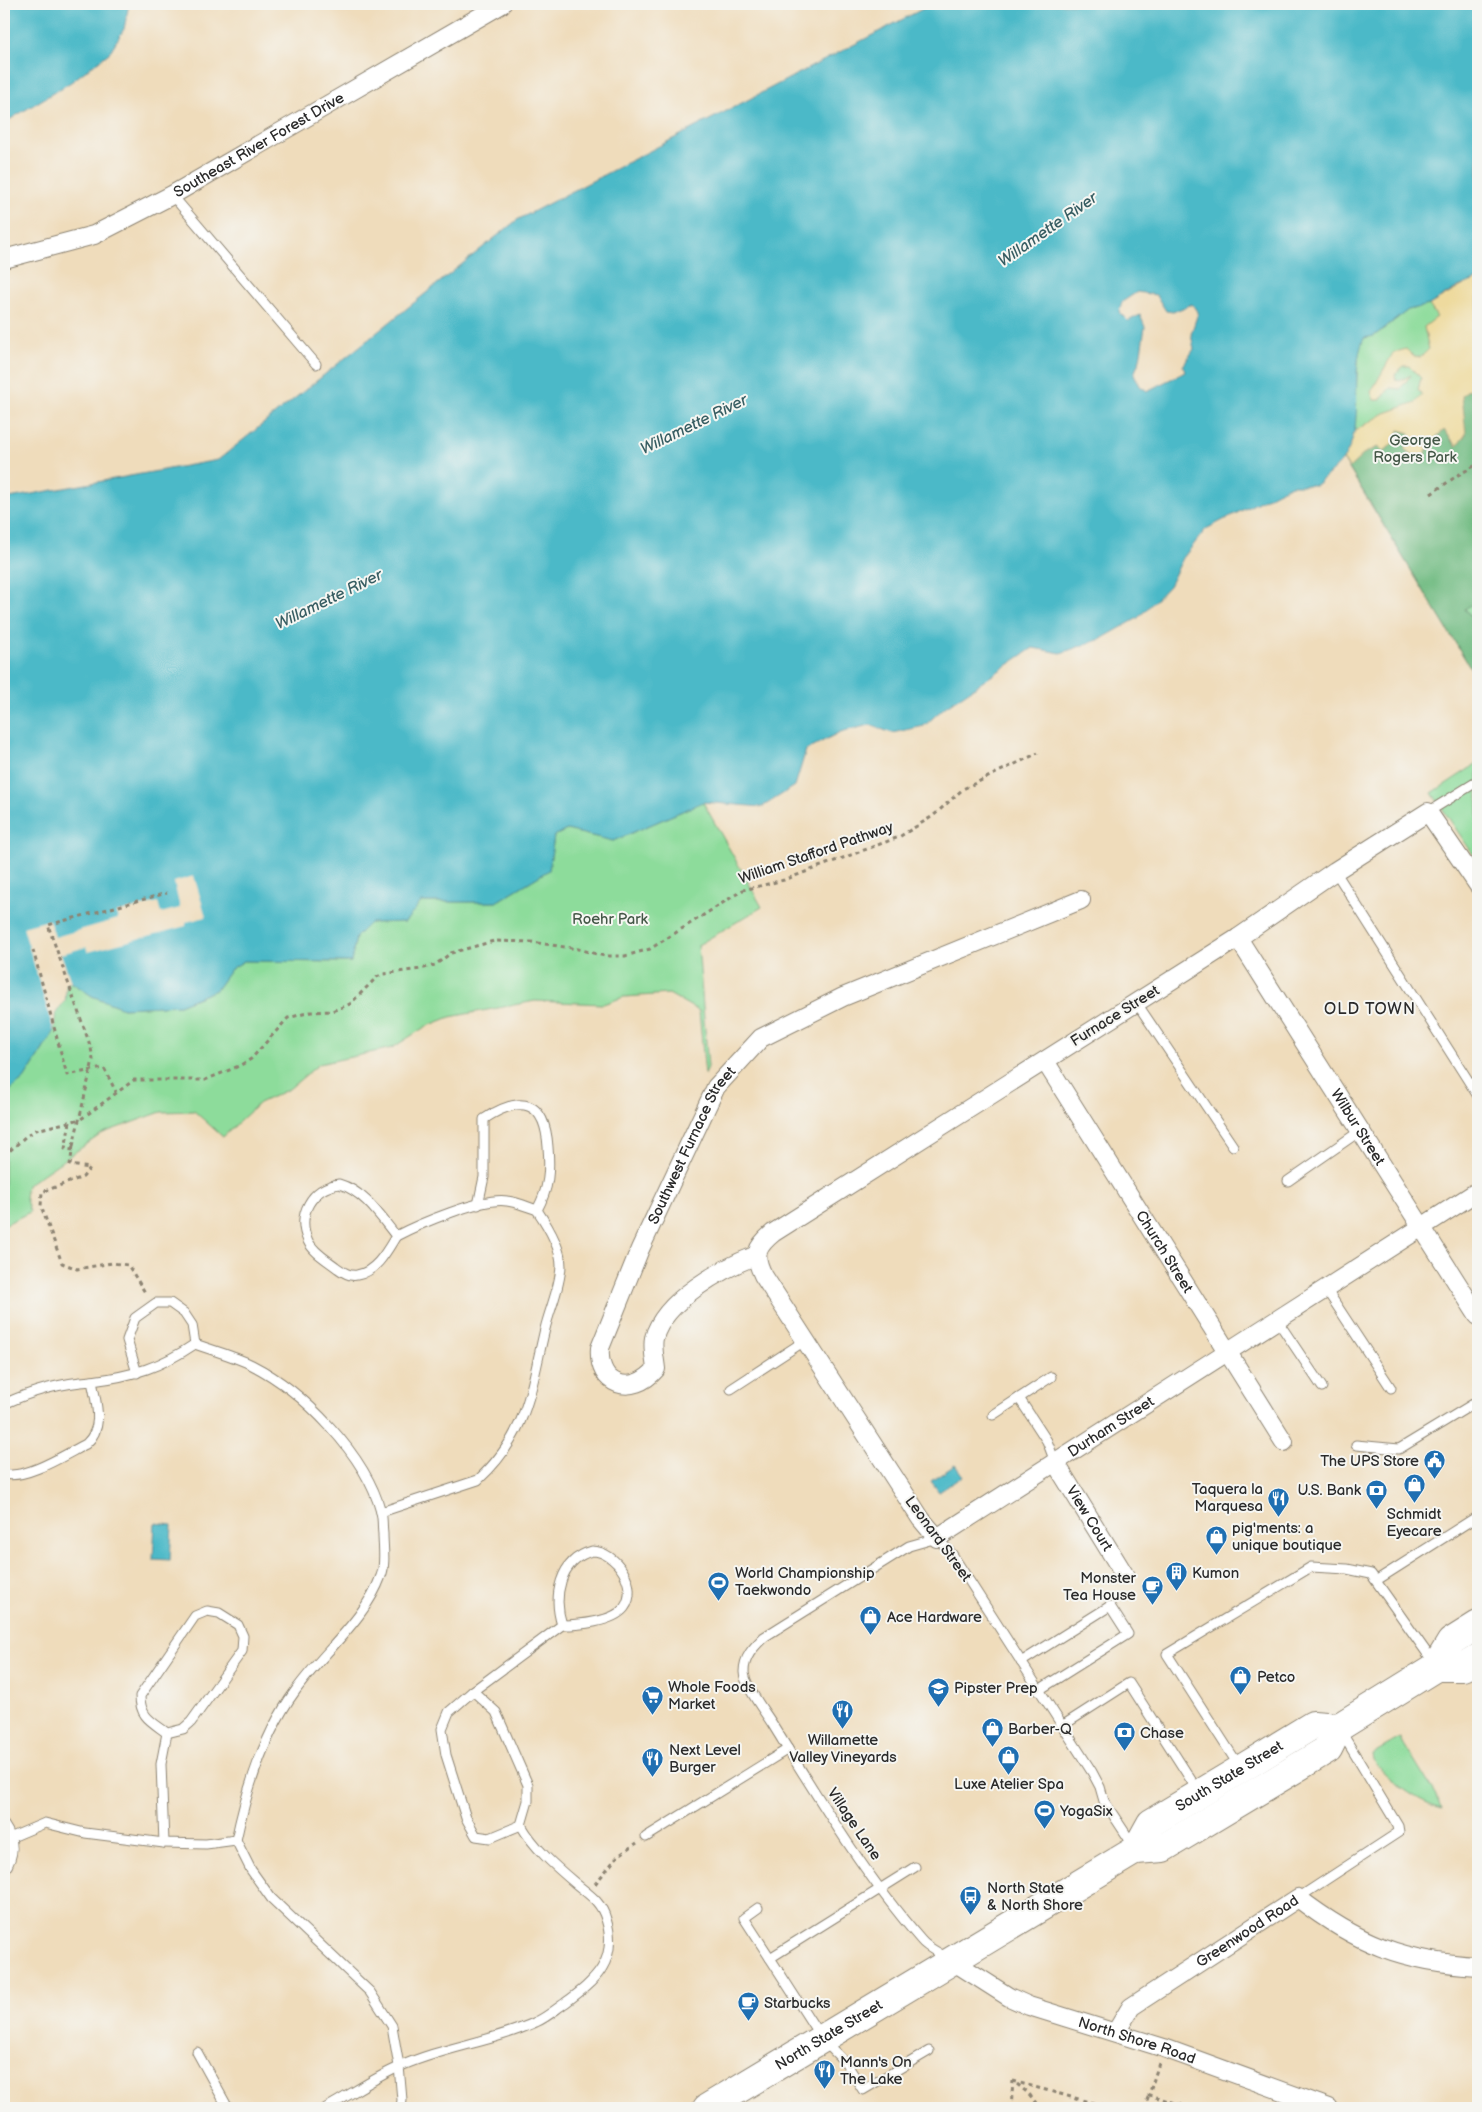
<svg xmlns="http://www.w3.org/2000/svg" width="1482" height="2112" font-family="'Balsamiq Sans',sans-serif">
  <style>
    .green { fill: #8ddc9b; stroke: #5c8463 }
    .forest { fill: #72bc83; stroke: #4e7457 }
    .sand { fill: #eeda9e; stroke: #8c8264 }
    .water { fill: #4cb9c8; stroke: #3c727a; fill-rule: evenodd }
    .pier { fill: #efdcbb }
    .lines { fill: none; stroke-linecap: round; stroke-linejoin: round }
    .service-casing { stroke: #8d8473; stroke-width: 11 }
    .minor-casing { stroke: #8d8473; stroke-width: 20 }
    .primary-casing { stroke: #8d8473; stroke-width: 30 }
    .path { stroke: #8d8473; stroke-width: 3; stroke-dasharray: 4 4; stroke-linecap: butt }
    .service { stroke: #fff; stroke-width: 9 }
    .minor { stroke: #fff; stroke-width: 18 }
    .primary { stroke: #fff; stroke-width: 28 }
    .path-bridge { stroke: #8d8473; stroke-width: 3; stroke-dasharray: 4 4; stroke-linecap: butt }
    .labels { text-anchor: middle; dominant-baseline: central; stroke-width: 4; stroke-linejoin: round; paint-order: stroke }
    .street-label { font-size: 15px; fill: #2b2b2b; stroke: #f6f6f2 }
    .park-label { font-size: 15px; fill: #445747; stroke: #f6f6f2 }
    .poi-label { font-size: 15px; fill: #2b2b2b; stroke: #f6f6f2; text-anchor: start }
    .water-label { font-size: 16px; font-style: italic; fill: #375d62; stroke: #f6f6f2 }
    .neighbourhood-label { font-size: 16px; letter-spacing: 1px; fill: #2b2b2b; stroke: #f6f6f2 }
  </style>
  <rect width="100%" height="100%" fill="#f6f6f2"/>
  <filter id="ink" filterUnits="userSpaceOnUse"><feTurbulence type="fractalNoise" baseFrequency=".02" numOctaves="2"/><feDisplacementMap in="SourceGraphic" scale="10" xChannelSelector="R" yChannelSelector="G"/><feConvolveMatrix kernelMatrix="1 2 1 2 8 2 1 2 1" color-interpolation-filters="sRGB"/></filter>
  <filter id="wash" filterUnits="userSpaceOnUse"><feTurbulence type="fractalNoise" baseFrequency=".0096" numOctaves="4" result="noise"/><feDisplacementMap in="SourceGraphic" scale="20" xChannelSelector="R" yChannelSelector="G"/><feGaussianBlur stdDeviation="1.12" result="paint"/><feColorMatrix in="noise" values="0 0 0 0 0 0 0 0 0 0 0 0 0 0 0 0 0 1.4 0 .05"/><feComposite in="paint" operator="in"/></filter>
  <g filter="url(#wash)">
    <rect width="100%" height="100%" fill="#efdcbb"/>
    <g class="green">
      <path d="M1478,279V680L1343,459L1351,443L1353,432L1359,350L1364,338L1374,336L1408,310L1429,305Z"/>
      <path d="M1478,763V862L1432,793Z"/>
      <path d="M703,802L762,907L698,945L708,1067L705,1075L699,1011L669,994L624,997L603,1004L535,1001L450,1017L425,1027L392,1048L319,1064L289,1089L259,1103L223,1137L194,1111L161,1112L103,1133L27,1185L25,1197L30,1212L4,1225V1095L24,1079L54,1032L55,1014L65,1000L66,984L71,982L92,996L123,1008L179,1005L216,990L231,969L244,961L351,962L356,937L370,923L405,922L421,902H496L549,870L554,836L567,830L613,841Z"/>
      <path d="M1400,1738L1443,1808C1416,1802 1391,1781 1373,1761L1372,1754Z"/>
    </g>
    <path class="forest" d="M1469,389L1478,395V600L1465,609L1478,628V680L1349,468L1364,453L1378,447L1384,451C1392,445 1397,439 1399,430L1410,433L1422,460L1432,441L1444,430L1456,446L1463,412L1462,395Z"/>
    <path class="sand" d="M1476,278L1478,279V395L1469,389L1462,395L1466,434L1457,446L1444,430L1432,441L1422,460L1405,450L1410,433L1399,430C1397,439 1392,445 1384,451L1378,447L1365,453L1349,468L1343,459L1351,443L1353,432L1385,413L1416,402L1422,395L1418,390L1421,378L1409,366H1404L1395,374L1396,380L1400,381L1411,375L1400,389L1390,388L1380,400H1374L1371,392L1393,353L1406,349L1413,356L1421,357L1429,349L1424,327L1437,317L1429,305Z"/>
    <g class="water">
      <path d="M4,4H129L124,29L109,53L71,82L4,123Z"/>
      <path d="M932,4H1478V279L1458,287L1429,305L1408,310L1374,336L1364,338C1348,375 1367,423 1344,458C1337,468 1325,477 1316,485H1291L1206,529L1183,558L1169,586L1138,618L1101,639L1061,653L1033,648L945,707L924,726L892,733L870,725L840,732L806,750L795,786L762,807L703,802L613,841L567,830L554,836L549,870L496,902H421L405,922L370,923L356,937L351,962L244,961L231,969L216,990L179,1005L123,1008L92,996L71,982L66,984L65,1000L55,1014L54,1032L24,1079L4,1095V499L218,460L517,220ZM1137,292L1156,295L1166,311L1173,312L1192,304L1198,313L1191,334L1194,349L1183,366L1185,372L1147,391L1140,386L1134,374L1140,359L1145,327L1140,315L1128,321L1119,312L1122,302Z"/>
      <path d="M955,1465L963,1476L939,1492L931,1481Z"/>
      <path d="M155,1523L172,1525L170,1560L153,1559Z"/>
    </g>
    <path class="pier" d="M194,876L206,917L186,922V926L88,952L86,947L61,954L71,982L66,984L65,1000L55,1014L54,1032L23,927L49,920L55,937L118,919L116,913L158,902L161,913L180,908L174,882Z"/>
  </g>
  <g filter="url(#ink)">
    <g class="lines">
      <defs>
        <g id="service">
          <path d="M172,195L316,364"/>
          <path d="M1428,812L1478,781"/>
          <path d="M1335,871L1478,1096"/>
          <path d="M1136,1002L1233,1146"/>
          <path d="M1288,1181L1360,1131"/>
          <path d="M339,1184C364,1191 380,1216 396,1236C387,1251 376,1272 357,1275C349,1277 342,1271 336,1267C327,1260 313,1252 308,1241C296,1214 312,1188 339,1184Z"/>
          <path d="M478,1205L484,1177V1119C522,1094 545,1101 548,1147C550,1171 549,1188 537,1210"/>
          <path d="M1326,1289L1391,1388"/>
          <path d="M1277,1320L1322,1387"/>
          <path d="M137,1373L127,1340L135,1318L156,1303H170L184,1313L192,1325L195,1344C214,1351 234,1356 252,1365C303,1391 366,1455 381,1512C383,1519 382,1527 383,1534C383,1547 386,1564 381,1576C365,1620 323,1652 296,1690C264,1733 247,1788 236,1840"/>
          <path d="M92,1381C133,1376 161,1367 195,1344"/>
          <path d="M731,1389L806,1340"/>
          <path d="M1019,1398L1047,1441L1055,1462"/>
          <path d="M4,1404C32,1391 61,1383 92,1381C96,1403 105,1427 86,1444C66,1454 26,1480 4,1474"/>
          <path d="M993,1415L1051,1377"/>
          <path d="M1356,1445L1399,1449L1478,1401"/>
          <path d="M381,1512L478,1480C528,1434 530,1391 545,1329C550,1308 560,1288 561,1266C561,1247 548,1226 537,1210C528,1207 517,1202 507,1201C482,1197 419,1224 396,1236"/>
          <path d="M592,1551C616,1551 640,1587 624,1608C613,1622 578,1625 562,1625C553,1597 559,1560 592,1551Z"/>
          <path d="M1377,1580L1478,1516"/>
          <path d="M207,1611L219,1613L238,1625L243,1636L242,1651L191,1722L183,1729L167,1733C151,1721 140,1717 140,1696L195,1616Z"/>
          <path d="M1021,1662L1110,1606L1128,1634L1039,1690"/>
          <path d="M473,1691L496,1712L528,1785V1801L521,1825"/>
          <path d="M1062,1726L1129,1683L1198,1791"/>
          <path d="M1239,1766L1167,1654L1311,1567L1347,1569L1371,1574L1434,1663"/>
          <path d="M4,1825C15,1841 15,1855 4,1871"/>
          <path d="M12,1837L45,1823L85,1833L164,1843L206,1844L236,1840L251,1870L271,1898L370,1992L392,2026L399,2066L402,2100L401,2108"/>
          <path d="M646,1837L788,1749"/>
          <path d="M164,1843L161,1764L167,1733"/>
          <path d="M915,1867L770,1958L822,2039L846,2063L863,2090L929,2051"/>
          <path d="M1298,1898L1399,1832L1398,1826L1342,1733"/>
          <path d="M758,1908L744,1918L770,1958"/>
          <path d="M949,1959C940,1953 927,1948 921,1940C865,1876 817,1796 773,1725C765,1712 744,1685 744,1672C744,1656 754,1647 764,1637L909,1546L937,1538L952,1554L1092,1772L1100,1787L1104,1801L1133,1845"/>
          <path d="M197,2052L228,2108"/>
          <path d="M326,2108C350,2095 374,2078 399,2067C442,2047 493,2042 536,2022C546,2018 556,2009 565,2003C595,1981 619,1961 606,1919C601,1901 588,1894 575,1883C555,1866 534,1848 521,1825L490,1838L476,1836L466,1818L446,1755L442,1729L449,1712L473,1691L562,1625"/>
        </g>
        <g id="minor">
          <path id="s1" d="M4,259L94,235L172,195L502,4"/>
          <path id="s2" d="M1478,885L1428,812L1335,871L1238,938L773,1233C756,1247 753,1255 763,1275L921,1519L937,1538L1478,1191"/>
          <path id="s3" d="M1238,938L1478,1316"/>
          <path id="s4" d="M1045,1061L1284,1442"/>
          <path id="s5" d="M757,1255C723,1268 664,1300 654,1338C652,1347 655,1359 656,1369C632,1397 597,1386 600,1348L640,1249L716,1087L761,1038L843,997L1081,900"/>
          <path id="s6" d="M1055,1462L1124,1574"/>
          <path id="s7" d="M951,1960L1009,1997L1029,2006L1164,2048L1329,2108"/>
          <path id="s8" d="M1116,2032L1131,2007L1298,1898C1356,1943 1404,1962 1478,1966"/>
        </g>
        <g id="primary">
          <path d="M1436,1667H1463L1478,1658"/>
          <path id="s9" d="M1136,1850L1151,1823L1241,1769L1313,1725L1339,1727"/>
          <path id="s10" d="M707,2108L1136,1850L1163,1848L1328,1749L1339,1727L1436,1667L1451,1642L1478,1625"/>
        </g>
      </defs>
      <use href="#service" class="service-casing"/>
      <use href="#minor" class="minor-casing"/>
      <use href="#primary" class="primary-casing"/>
      <g class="path">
        <path d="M1431,494L1458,475L1478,464"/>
        <path d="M33,950L67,1075L104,1068L116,1092"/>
        <path d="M70,1122L65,1149L73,1150"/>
        <path d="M73,1146L70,1165L90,1168L83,1177L42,1192L41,1206L62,1263L77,1269L112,1263L128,1265L146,1294"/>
        <path d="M4,1156L25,1137L36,1130L81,1119L134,1080H205L239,1066L251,1059L288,1018L311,1012L332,1011L350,1004L377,977L383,974L421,969L435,965L451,953L494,941L532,942L578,949L604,956H625L650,949L743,890L784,880L899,837L933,816L963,789L1038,753"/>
        <path d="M595,1884L618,1856L637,1843"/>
        <path d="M1159,2063L1149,2095L1182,2105"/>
        <path d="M1013,2081L1111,2108"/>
        <path d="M1017,2084L1029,2094L1040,2108"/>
        <path d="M1011,2108L1013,2081"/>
        <path d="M1073,2108L1076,2099"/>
        <path d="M1144,2108L1149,2095"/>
      </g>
      <use href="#service" class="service"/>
      <use href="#minor" class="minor"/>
      <use href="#primary" class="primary"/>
      <path class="path-bridge" d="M73,1146L93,1060L91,1048L48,925L167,893"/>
    </g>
  </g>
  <defs>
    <symbol id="civic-pin" viewBox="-11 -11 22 30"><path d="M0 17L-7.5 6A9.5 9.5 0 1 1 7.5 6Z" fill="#1f6fb2" stroke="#f6f6f2"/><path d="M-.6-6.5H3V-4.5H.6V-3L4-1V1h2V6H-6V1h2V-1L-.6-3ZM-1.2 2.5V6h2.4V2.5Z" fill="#fff"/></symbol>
    <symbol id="shop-pin" viewBox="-11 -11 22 30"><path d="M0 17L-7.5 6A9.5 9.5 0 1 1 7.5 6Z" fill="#1f6fb2" stroke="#f6f6f2"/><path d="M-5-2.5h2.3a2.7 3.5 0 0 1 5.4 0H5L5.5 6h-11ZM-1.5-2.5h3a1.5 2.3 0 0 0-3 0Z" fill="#fff"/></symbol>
    <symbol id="bank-pin" viewBox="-11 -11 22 30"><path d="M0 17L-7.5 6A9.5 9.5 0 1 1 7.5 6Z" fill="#1f6fb2" stroke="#f6f6f2"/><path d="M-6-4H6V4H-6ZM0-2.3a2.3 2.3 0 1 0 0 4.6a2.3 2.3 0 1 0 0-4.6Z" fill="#fff"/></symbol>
    <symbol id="restaurant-pin" viewBox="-11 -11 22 30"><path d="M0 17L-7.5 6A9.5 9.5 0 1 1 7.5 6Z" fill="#1f6fb2" stroke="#f6f6f2"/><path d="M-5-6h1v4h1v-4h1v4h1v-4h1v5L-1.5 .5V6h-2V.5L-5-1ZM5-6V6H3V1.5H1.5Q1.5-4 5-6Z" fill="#fff"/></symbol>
    <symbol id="building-pin" viewBox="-11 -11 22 30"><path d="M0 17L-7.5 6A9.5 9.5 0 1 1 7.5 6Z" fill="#1f6fb2" stroke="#f6f6f2"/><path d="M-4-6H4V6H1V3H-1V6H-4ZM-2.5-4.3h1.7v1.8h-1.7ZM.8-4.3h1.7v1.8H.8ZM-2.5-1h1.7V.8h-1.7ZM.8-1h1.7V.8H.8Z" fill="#fff"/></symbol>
    <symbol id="stadium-pin" viewBox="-11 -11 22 30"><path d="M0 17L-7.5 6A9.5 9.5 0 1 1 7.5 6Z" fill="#1f6fb2" stroke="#f6f6f2"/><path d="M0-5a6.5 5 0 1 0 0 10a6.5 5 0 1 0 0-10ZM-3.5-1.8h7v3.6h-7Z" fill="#fff"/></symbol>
    <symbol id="cafe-pin" viewBox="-11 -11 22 30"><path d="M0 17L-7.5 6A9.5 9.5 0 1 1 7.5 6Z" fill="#1f6fb2" stroke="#f6f6f2"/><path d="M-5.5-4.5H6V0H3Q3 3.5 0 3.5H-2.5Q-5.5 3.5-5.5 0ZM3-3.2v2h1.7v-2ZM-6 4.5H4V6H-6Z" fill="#fff"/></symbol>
    <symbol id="school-pin" viewBox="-11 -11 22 30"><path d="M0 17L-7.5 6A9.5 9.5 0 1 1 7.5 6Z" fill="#1f6fb2" stroke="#f6f6f2"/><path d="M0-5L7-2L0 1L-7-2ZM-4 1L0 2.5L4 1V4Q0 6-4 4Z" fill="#fff"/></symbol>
    <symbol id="supermarket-pin" viewBox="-11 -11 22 30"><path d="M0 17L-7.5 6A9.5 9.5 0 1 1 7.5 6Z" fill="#1f6fb2" stroke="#f6f6f2"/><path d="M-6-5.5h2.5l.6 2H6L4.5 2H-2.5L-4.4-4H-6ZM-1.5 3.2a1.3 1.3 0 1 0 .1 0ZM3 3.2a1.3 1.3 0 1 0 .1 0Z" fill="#fff"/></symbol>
    <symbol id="bus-pin" viewBox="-11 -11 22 30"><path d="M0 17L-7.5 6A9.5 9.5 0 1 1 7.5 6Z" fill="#1f6fb2" stroke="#f6f6f2"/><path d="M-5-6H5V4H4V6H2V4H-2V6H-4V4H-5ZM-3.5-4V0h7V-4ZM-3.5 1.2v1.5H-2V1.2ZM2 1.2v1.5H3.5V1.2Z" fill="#fff"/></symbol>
  </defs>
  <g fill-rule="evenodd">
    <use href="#civic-pin" x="1422" y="1448" width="25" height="34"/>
    <use href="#shop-pin" x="1402" y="1472" width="25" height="34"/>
    <use href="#bank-pin" x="1364" y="1478" width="25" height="34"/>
    <use href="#restaurant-pin" x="1266" y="1486" width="25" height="34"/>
    <use href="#shop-pin" x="1204" y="1524" width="25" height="34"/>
    <use href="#building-pin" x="1164" y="1560" width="25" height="34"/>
    <use href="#stadium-pin" x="706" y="1570" width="25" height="34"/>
    <use href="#cafe-pin" x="1140" y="1574" width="25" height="34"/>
    <use href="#shop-pin" x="858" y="1604" width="25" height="34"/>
    <use href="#shop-pin" x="1228" y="1664" width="25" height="34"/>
    <use href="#school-pin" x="926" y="1676" width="25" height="34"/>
    <use href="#supermarket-pin" x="640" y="1684" width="25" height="34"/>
    <use href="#restaurant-pin" x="830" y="1698" width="25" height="34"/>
    <use href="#shop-pin" x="980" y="1716" width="25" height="34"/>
    <use href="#bank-pin" x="1112" y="1720" width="25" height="34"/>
    <use href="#shop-pin" x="996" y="1744" width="25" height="34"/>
    <use href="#restaurant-pin" x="640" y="1746" width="25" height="34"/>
    <use href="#stadium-pin" x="1032" y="1798" width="25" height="34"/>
    <use href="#bus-pin" x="958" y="1884" width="25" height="34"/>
    <use href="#cafe-pin" x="736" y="1990" width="25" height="34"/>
    <use href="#restaurant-pin" x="812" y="2058" width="25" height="34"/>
  </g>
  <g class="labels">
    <g class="street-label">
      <text stroke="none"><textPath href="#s1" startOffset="281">Southeast River Forest Drive</textPath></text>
      <text transform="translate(816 853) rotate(-19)">William Stafford Pathway</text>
      <text transform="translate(1115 1016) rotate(-32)">Furnace Street</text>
      <text stroke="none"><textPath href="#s3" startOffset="224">Wilbur Street</textPath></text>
      <text stroke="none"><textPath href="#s5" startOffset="476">Southwest Furnace Street</textPath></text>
      <text stroke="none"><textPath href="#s4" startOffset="225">Church Street</textPath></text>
      <text stroke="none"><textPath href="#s2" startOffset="1438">Durham Street</textPath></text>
      <text stroke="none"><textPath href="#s6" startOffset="66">View Court</textPath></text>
      <text transform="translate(938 1539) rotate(54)">Leonard Street</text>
      <text stroke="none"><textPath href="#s9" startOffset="122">South State Street</textPath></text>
      <text transform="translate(854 1824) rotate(56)">Village Lane</text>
      <text stroke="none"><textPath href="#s8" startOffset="168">Greenwood Road</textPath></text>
      <text stroke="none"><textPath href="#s10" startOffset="142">North State Street</textPath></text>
      <text stroke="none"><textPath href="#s7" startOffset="204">North Shore Road</textPath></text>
    </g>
    <g class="park-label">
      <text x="1415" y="440">George<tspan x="1415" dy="17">Rogers Park</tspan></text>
      <text x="610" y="919">Roehr Park</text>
    </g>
    <g class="poi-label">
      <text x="1419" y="1461" text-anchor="end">The UPS Store</text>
      <text x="1263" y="1489" text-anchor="end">Taquera la<tspan x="1263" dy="17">Marquesa</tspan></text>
      <text x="1361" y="1490" text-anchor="end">U.S. Bank</text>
      <text x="1414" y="1514" text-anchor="middle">Schmidt<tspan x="1414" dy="17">Eyecare</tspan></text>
      <text x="1232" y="1528">pig'ments: a<tspan x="1232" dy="17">unique boutique</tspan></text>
      <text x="735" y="1573">World Championship<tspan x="735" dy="17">Taekwondo</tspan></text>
      <text x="1192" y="1573">Kumon</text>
      <text x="1136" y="1578" text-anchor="end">Monster<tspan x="1136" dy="17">Tea House</tspan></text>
      <text x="887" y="1617">Ace Hardware</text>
      <text x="1257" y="1677">Petco</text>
      <text x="668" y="1687">Whole Foods<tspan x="668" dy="17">Market</tspan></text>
      <text x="954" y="1688">Pipster Prep</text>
      <text x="1008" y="1729">Barber-Q</text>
      <text x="1140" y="1733">Chase</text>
      <text x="843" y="1740" text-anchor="middle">Willamette<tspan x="843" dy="17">Valley Vineyards</tspan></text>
      <text x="669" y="1750">Next Level<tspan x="669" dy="17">Burger</tspan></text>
      <text x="1009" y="1784" text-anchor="middle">Luxe Atelier Spa</text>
      <text x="1060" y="1811">YogaSix</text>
      <text x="987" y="1888">North State<tspan x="987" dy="17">&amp; North Shore</tspan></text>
      <text x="764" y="2003">Starbucks</text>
      <text x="840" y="2062">Mann's On<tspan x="840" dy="17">The Lake</tspan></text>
    </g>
    <g class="water-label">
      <text transform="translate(1048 230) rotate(-35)">Willamette River</text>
      <text transform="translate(694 425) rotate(-26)">Willamette River</text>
      <text transform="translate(329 600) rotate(-26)">Willamette River</text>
    </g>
    <g class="neighbourhood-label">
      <text x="1370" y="1009">OLD TOWN</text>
    </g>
  </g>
  <rect width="1482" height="2112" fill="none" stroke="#f6f6f2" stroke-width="20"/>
</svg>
